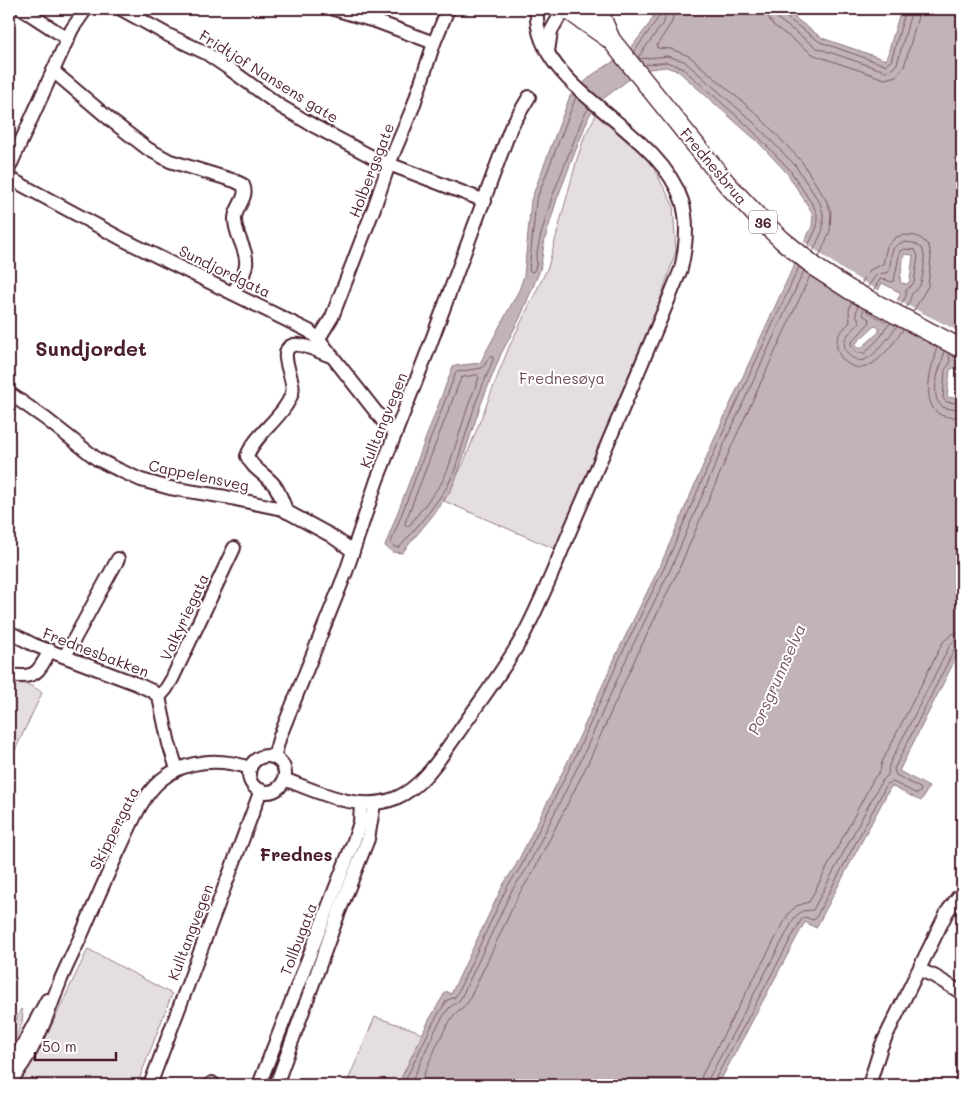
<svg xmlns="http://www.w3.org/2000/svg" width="971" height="1094" font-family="Mali,sans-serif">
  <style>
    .grass { fill: url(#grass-tufts); stroke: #987e86 }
    .park { fill: #e5dee0; stroke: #987e86 }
    .water { fill: #c1b3b6; stroke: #91787e; fill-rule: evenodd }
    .pier { fill: #fff }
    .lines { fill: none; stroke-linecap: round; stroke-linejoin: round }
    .shore { stroke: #7a5a63; stroke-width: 1 }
    .minor-casing { stroke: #4a1f2b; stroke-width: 16 }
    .highway-casing { stroke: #4a1f2b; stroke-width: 21 }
    .minor { stroke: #fff; stroke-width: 12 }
    .highway { stroke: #fff; stroke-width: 18 }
    .labels { text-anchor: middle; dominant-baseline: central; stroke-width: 4; stroke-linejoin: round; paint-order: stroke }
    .shield { fill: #fff; stroke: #80626b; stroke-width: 1 }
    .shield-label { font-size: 14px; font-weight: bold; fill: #4a1f2b }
    .street-label { font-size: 15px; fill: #4a1f2b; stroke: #fff }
    .park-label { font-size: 15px; fill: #714f58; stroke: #fff }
    .water-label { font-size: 16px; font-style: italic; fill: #74535c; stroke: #fff }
    .quarter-label { font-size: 18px; font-weight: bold; fill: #4a1f2b; stroke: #fff }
    .district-label { font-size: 20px; font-weight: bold; fill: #4a1f2b; stroke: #fff }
  </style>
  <defs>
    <pattern id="grass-tufts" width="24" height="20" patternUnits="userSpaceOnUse" patternTransform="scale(1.25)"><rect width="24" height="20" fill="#e5dee0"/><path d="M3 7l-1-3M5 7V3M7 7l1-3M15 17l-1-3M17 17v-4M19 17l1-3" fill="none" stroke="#c6bec0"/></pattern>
  </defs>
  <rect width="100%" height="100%" fill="#fff"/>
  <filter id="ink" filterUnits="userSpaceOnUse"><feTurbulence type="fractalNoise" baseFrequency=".02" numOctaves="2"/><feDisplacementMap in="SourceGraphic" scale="10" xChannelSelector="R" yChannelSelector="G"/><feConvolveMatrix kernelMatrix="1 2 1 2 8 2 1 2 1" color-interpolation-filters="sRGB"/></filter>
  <g filter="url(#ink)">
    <path class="grass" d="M21,1009C27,1020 15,1039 9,1049V1035Z"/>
    <g class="park">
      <path d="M596,115L650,161L673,205L676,251L659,303L555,549L444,501L464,462L509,347L548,267L577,159L585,135Z"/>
      <path d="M9,681C21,683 33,684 42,693L9,763Z"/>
      <path d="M88,949L172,994L137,1085H16L45,1039Z"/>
      <path d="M375,1017L415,1030L422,1035L398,1085H346Z"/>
    </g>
    <path class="water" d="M656,9H783L822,38L886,60L901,9H962V338L954,356V360L962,365V646L899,771L929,787L921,801L891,786L816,928L805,922L718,1085H398L429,1020L446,991L451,994L503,885L516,865L571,755L619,649L661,564L716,435L812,226L813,215L810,209L787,173L758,142L678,71L666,67L649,69L635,75L600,101L589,116L557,199L545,239L540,270L520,318L501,354L481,404L458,473L451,490L434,514L402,553L392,552L385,546L453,366L480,363L519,290L524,276L531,200L570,96L592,75L627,53L650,23L654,15ZM904,254L913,255L910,281L907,284L901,283L900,280ZM882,283L901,293L886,322L867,312ZM876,326L879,328V332L860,349L855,344L873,327ZM953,368L958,369L960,371L956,398L947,397L950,370Z"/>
    <g class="pier">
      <path d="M803,241L843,270L881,292L870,311L832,288L793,261Z"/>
      <path d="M895,299L962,333V344L957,355L885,318Z"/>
    </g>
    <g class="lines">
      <g class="shore">
        <path d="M674,9L672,22L657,45V48L671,49L689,56L758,115L802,162L826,200L831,212L830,231L819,257"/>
        <path d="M767,9L768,17L773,25L814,55L885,79L896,76L904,67L920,9"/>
        <path d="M774,9L775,14L778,19L817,48L885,71L892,69L897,64L912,9"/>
        <path d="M780,9L783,15L820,42L885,65L891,61L906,9"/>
        <path d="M634,52L658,18L660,9"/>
        <path d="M639,59V56L664,22L667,9"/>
        <path d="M639,59L667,56L684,61L752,121L795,165L820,203L823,213V229L813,252"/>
        <path d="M644,65L666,62L681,67L748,126L790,170L814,207L817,214V227L807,248"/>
        <path d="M576,97L536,201L529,270L531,272L534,271L537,263L536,258L540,238L552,197L584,115L589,108"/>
        <path d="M861,284L870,270L883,264L887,246L896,237L904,235L916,236L923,240L929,246L931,257L928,286L913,312"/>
        <path d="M867,288L876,275L889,272C891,265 890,255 893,249C900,238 923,241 924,255C925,263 923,278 920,285C918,290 914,291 912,294C910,298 909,304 906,308"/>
        <path d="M873,291L880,279H884L892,282L894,281L900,251L904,249L915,250L918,256L914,283L906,290V296L901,305"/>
        <path d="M851,302L849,311L850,322C845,328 838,332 837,341C834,357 853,373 868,366C880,361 897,340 903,329"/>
        <path d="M858,305L856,314L860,323C855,328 846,334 845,341C842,351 854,363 864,360C875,357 891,334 897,326"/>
        <path d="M863,308V315L869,319L870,322L851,343L852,348L858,353H865L882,335L885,328L891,323"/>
        <path d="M937,347C935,351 936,355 935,359C934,361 932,364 932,366C925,392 926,424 962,416"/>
        <path d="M944,351C943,355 943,359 942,362C936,376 928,407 950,409C955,409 958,409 962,408"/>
        <path d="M949,354L950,363L945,370L943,398L946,402L957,403L961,400L962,395"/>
        <path d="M490,357H493V360L476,402L454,472L447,487L430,511L400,547H394L391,542L456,372L482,368Z"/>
        <path d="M477,375L479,378L470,400L448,469L441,484L409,526H406L405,523L461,378Z"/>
        <path d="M403,1085L433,1023L447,1000L453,998L456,996L507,887L520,868L575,757L623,651L665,566L721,437L799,267"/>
        <path d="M410,1085C422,1061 433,1029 449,1008C453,1004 458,1003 461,998L512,890L526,870L581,760L629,653L671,568L726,440L804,271"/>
        <path d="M419,1085C430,1062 439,1036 454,1015C458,1010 464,1008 468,1002L519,894L532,874L588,763L636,657L678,571L733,443L810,276"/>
        <path d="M700,1085L702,1075L789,913L796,906L809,902L874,778L880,771L882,762L943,642L952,634L962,631"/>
        <path d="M707,1085L709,1078L795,917L802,911L813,910L881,782L888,775L889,765L950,645L955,640L962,639"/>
        <path d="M714,1085V1081L801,920L805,917L813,920L815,919L887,784L893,782L917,794L921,791L920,788L896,775L894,769L955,648L962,645"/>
      </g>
      <defs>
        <g id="minor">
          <path d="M22,9L68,39"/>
          <path d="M121,9L168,35L206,53L231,70L280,106L314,126L376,159L485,201"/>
          <path d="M334,9L378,22L434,43"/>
          <path d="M548,52L551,31L563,10"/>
          <path d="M53,71L113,122L148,149L170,161L235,181L243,185C249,197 236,206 235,218C234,235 248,249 246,265C245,275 238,284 233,293"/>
          <path d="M9,168L72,29L86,9"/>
          <path d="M9,178L124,240L309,331L321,342L387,426L396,433"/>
          <path d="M318,340L332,317L374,208L389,164L413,107L434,43L448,9"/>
          <path d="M9,393L46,419L97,459L119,470L141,480L170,488L226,497L282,509L330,535L353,551"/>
          <path d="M287,512C283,503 280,493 275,486C267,475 252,469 247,456C255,434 285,416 292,393C296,380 277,353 291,346C299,341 322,353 331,356"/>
          <path d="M9,632L34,645L137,684L152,691L159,697L169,744L177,769"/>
          <path d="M65,656L118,559"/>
          <path d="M9,675C36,679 38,673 50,650"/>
          <path d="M159,697L166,689L172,679L234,548"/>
          <circle cx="267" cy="774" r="18"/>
          <path d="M274,757L280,736L346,572L377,480L427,353L511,127L529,97"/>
          <path d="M284,779C318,792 359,813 396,798C424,786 441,756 458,733C480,701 504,670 523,636C543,599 558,558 575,519C611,436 647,353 681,269C686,247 689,223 682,201C658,126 531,88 537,9"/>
          <path d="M920,970L934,976L962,993"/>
          <path d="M9,1063L20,1050L47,1000"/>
          <path d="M9,1083C36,1050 46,1018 61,979C67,965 74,951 80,938C93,908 106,877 120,848C131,825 141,797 161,780C186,759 220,758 250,768"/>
          <path d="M150,1085L261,790"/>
          <path d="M210,1085L212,1083"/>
          <path d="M259,1085L355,838L360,822L361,804"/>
          <path d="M276,1085L339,912L368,839L374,804"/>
          <path d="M869,1085L881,1047L889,1030L947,912L958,897L962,894"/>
        </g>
        <g id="highway">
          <path d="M598,9L611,40"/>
          <path d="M568,10L611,40L727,184L757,216L782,240L819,270L850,290L962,349"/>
        </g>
      </defs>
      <use href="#minor" class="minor-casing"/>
      <use href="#highway" class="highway-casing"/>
      <use href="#minor" class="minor"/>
      <use href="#highway" class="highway"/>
    </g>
  </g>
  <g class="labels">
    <rect class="shield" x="749" y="210.5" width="28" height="23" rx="4"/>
    <g class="shield-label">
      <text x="763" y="222">36</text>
    </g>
    <g class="street-label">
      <text transform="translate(269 76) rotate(32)">Fridtjof Nansens gate</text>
      <text transform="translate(714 166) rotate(50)">Frednesbrua</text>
      <text transform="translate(371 170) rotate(-69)">Holbergsgate</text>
      <text transform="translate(225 271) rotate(26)">Sundjordgata</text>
      <text transform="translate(383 420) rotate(-68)">Kulltangvegen</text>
      <text transform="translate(199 475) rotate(12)">Cappelensveg</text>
      <text transform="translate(184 617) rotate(-65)">Valkyriegata</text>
      <text transform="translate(96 652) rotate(21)">Frednesbakken</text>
      <text transform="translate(114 828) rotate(-63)">Skippergata</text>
      <text transform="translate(190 932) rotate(-69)">Kulltangvegen</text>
      <text transform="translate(298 939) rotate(-69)">Tollbugata</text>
    </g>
    <g class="park-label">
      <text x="562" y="378">Frednesøya</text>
    </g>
    <g class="water-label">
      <text transform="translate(776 679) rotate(-66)">Porsgrunnselva</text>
    </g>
    <g class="quarter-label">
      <text x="296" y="854">Frednes</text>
    </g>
    <g class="district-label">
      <text x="91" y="348">Sundjordet</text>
    </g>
  </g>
  <rect width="971" height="1094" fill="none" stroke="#fff" stroke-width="30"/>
  <rect x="15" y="15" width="941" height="1064" fill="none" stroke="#4a1f2b" stroke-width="2" filter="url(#ink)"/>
  <path d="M35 1052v8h81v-8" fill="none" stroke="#4a1f2b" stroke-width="2.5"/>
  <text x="42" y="1052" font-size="15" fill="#4a1f2b" stroke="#ffffff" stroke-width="4" paint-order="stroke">50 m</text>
</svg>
